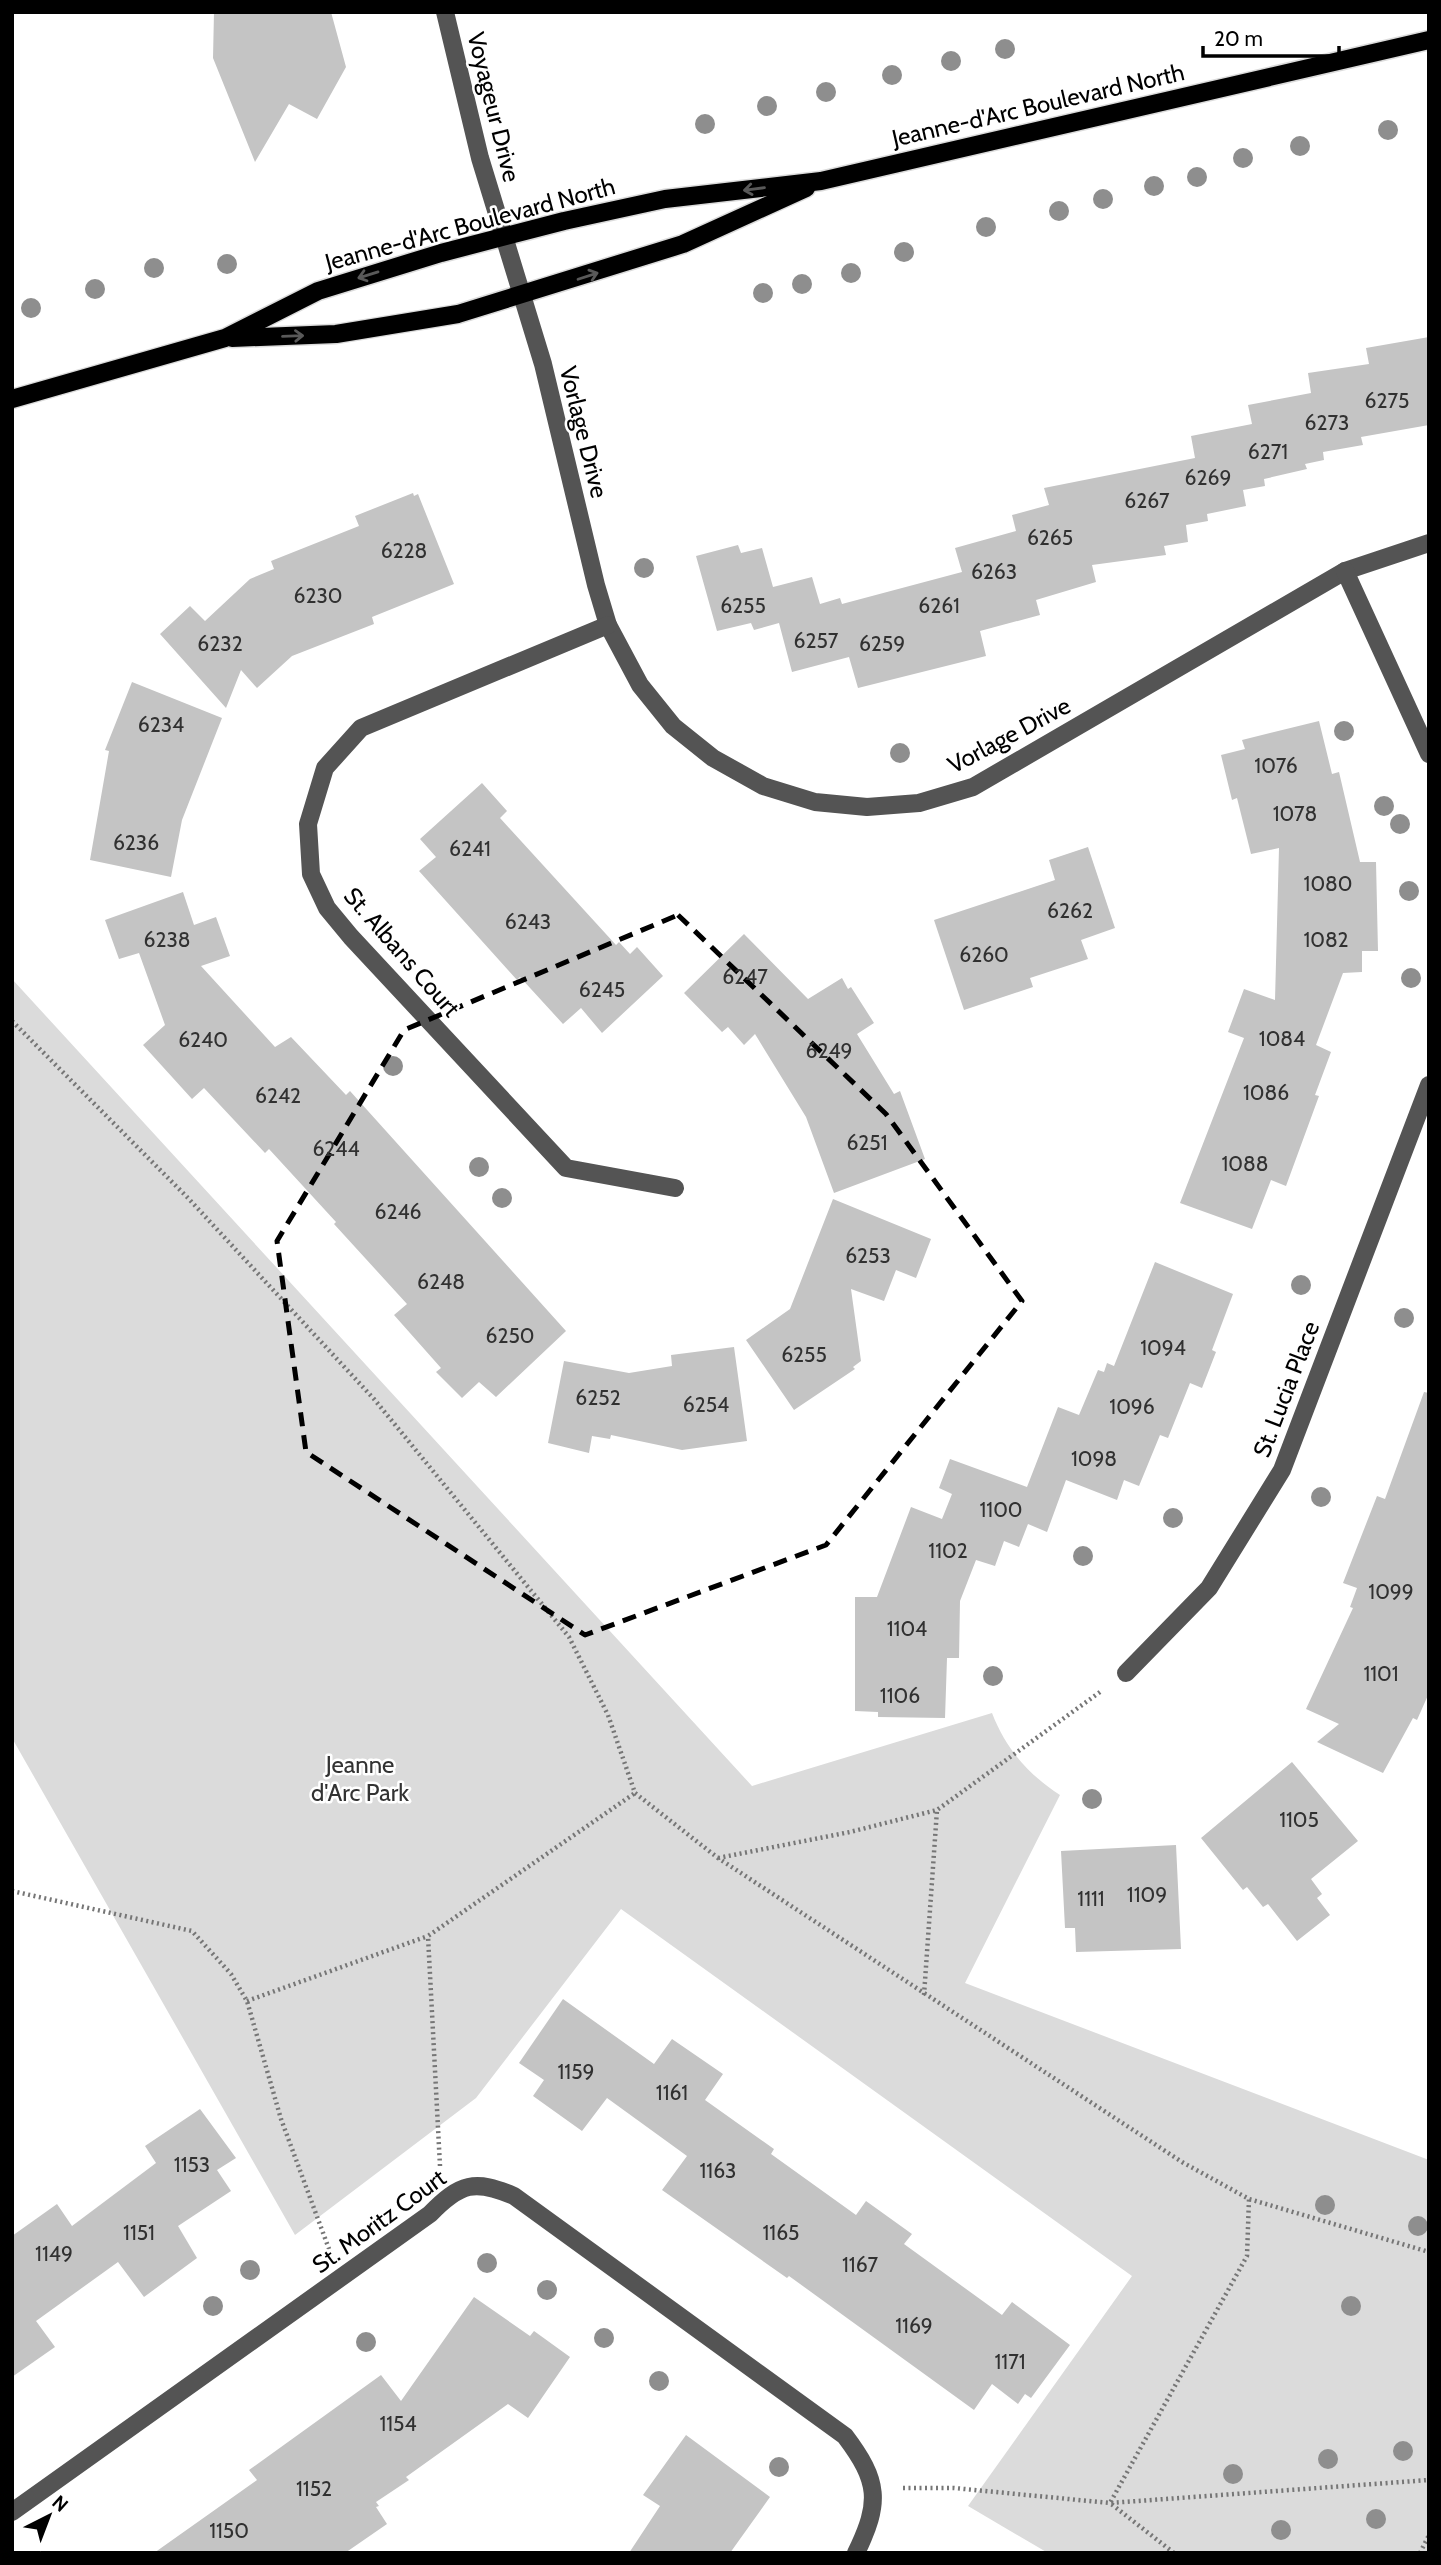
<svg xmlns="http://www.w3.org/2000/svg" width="1441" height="2565" font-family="Cabin,sans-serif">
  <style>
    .green { fill: #dbdbdb }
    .building { fill: #c4c4c4 }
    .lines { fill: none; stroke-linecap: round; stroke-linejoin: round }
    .major-casing { stroke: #dbdbdb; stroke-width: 21 }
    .path { stroke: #767676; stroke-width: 4.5; stroke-dasharray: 2 3.5; stroke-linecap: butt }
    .minor { stroke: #545454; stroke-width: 18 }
    .major { stroke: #000; stroke-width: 18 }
    .tree { fill: #8e8e8e }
    .oneway { stroke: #595959 }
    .marked { fill: none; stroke: #000; stroke-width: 5; stroke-dasharray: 14 9; stroke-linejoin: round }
    .labels { text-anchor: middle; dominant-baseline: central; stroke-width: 5; stroke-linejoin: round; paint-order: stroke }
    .number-label { font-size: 21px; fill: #313131 }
    .street-label { font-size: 24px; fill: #000; stroke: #fff }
    .park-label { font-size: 24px; fill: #323232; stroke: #fff }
  </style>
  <rect width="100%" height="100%" fill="#fff"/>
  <path class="green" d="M12,979L752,1786L992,1713C1006,1749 1028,1774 1060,1795L965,1983L1429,2160V2553H1048L968,2506L1132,2276L621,1909L476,2098L295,2235L12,1738Z"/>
  <g class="building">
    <path d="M214,12H331L346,67L317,119L289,104L255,162L213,58Z"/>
    <path d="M1429,337V425L1361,437L1363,445L1323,452L1324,460L1305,464L1307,469L1264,479L1265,486L1243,490L1246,506L1207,514L1208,521L1186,525L1188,542L1164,546L1166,555L1092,565L1096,582L1036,600L1040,615L980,631L986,656L858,688L849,657L792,672L779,623L754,630L751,623L717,631L696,556L738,545L741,553L762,548L773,587L812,577L820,604L840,598L842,604L962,572L955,548L1016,531L1012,515L1049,505L1044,488L1195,458L1191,436L1252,424L1248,405L1311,393L1308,373L1369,364L1366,348Z"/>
    <path d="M413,493L414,496L418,494L454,584L372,617L374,624L292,656L257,688L241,670L226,708L160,634L190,606L205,621L250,579L274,569L271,561L359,526L355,516Z"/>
    <path d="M132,682L222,718L182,820L171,877L90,860L109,751L105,750Z"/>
    <path d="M1319,721L1332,774L1339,772L1360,862H1376L1378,951H1362V972L1343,973L1316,1045L1331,1052L1315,1095L1319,1096L1286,1186L1271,1180L1252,1229L1180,1203L1244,1038L1228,1032L1244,989L1275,1000L1279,848L1251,854L1237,798L1232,800L1221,755L1245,749L1242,740Z"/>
    <path d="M482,783L507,811L500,818L616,945L619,942L630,954L637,947L663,976L602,1033L581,1008L563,1024L520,977L517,980L419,871L436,857L420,839Z"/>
    <path d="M1088,847L1115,928L1081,940L1088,959L1030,978L1033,987L964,1010L934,920L1055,880L1049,860Z"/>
    <path d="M183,892L194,925L216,917L230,956L201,966L275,1047L291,1037L346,1095L350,1091L566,1331L496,1397L479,1382L462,1398L436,1372L441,1368L394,1315L407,1304L334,1224L336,1222L269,1149L265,1153L204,1088L192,1099L143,1045L165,1025L139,953L119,959L105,920Z"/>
    <path d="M744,934L808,999L842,978L848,989L851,987L874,1023L857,1034L894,1094L900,1091L925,1159L834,1193L806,1117L755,1034L744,1045L728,1027L722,1032L684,993Z"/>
    <path d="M833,1199L931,1239L916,1278L896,1270L884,1301L851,1289L861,1361L853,1367L855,1369L794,1410L746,1340L790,1309Z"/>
    <path d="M1155,1262L1233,1294L1212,1350L1216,1352L1202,1388L1190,1383L1168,1438L1160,1435L1139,1486L1124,1480L1117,1500L1066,1480L1047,1532L1028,1524L1019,1547L1004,1541L995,1566L976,1560L960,1601L959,1658H947L945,1718L878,1717V1712L855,1711V1597H877L911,1507L942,1519L952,1494L939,1488L950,1459L1027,1487L1058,1407L1079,1415L1098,1370L1104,1372L1107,1363L1114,1366Z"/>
    <path d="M734,1347L747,1441L682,1450L611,1435L610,1439L592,1436L589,1453L548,1443L564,1361L629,1373L672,1366L671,1355Z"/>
    <path d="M1424,1392L1429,1393V1693L1417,1720L1413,1718L1383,1773L1317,1742L1339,1724L1306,1709L1353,1608L1350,1607L1357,1588L1343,1583L1377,1496L1385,1499Z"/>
    <path d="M1292,1762L1358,1841L1311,1879L1322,1894L1317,1898L1330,1915L1297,1941L1268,1904L1263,1907L1247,1887L1243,1890L1201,1838Z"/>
    <path d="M1176,1845L1181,1949L1076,1952L1075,1928H1065L1061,1851Z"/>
    <path d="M563,1999L654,2064L672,2039L723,2074L705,2100L774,2149L771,2154L856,2215L866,2201L912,2234L904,2244L1002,2315L1012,2302L1070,2345L1031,2398L1025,2394L1018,2404L992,2384L974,2410L789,2276L787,2278L662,2190L687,2156L607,2098L582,2131L533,2096L544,2080L519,2063Z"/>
    <path d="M200,2109L236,2158L217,2170L231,2191L178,2226L197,2258L144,2297L118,2262L36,2321L55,2347L12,2377V2236L57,2204L72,2226L156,2163L145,2146Z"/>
    <path d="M474,2297L530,2336L534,2331L570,2357L528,2418L508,2404L406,2477L409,2480L376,2502L379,2506L376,2507L387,2524L345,2553H154L257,2480L249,2470L381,2375L401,2401Z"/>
    <path d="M686,2435L770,2497L730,2553H629L660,2506L643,2495Z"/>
  </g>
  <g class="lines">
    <defs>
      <g id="major">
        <path d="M232,338L336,334L458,314L683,244L806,188"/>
        <path d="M12,399L225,338L318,291L441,253L564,221L665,199L821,181L1429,40"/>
      </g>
    </defs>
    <use href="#major" class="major-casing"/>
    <g class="path">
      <path d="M12,1021L188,1198L374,1399L569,1637L608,1715L635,1793L718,1858L1182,2162L1249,2199L1429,2252"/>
      <path d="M718,1858L850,1832L937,1810L1100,1692"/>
      <path d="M12,1891L192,1931L231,1974L247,2001L281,2119L329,2249"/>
      <path d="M924,1995L937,1810"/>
      <path d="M247,2001L428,1936"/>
      <path d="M440,2166L428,1936L635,1793"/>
      <path d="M903,2488H954L1110,2503L1429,2480"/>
      <path d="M1174,2553L1110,2503L1247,2256L1249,2199"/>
      <path d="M1420,2553L1429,2535"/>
    </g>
    <g class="minor">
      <path d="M445,12L480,158L543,364L596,585L608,625L640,685L673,726L713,758L763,786L815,802L867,807L919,803L973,787L1345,571L1429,543"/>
      <path d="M1345,571L1429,754"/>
      <path d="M608,625L361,728L325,768L308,824L311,874L327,908L351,937L566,1168L675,1188"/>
      <path d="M1126,1673L1209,1588L1282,1470L1429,1085"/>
      <path d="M12,2512L430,2214C460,2183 475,2179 514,2196L845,2436C879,2481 881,2502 856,2553"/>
    </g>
    <use href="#major" class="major"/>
  </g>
  <g class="tree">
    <circle cx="1005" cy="49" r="10"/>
    <circle cx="951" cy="61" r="10"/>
    <circle cx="892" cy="75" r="10"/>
    <circle cx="826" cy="92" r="10"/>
    <circle cx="767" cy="106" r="10"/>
    <circle cx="705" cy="124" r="10"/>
    <circle cx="1388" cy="130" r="10"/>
    <circle cx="1300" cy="146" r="10"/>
    <circle cx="1243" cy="158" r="10"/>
    <circle cx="1197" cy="177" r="10"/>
    <circle cx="1154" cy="186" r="10"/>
    <circle cx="1103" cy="199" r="10"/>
    <circle cx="1059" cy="211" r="10"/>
    <circle cx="986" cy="227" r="10"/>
    <circle cx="904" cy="252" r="10"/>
    <circle cx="227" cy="264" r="10"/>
    <circle cx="154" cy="268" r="10"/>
    <circle cx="851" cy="273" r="10"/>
    <circle cx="802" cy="284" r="10"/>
    <circle cx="95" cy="289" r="10"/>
    <circle cx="763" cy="293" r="10"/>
    <circle cx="31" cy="308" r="10"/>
    <circle cx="644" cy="568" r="10"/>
    <circle cx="1344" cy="731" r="10"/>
    <circle cx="900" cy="753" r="10"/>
    <circle cx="1384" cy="806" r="10"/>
    <circle cx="1400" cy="824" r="10"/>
    <circle cx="1409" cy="891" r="10"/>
    <circle cx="1411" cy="978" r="10"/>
    <circle cx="393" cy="1066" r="10"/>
    <circle cx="479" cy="1167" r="10"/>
    <circle cx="502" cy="1198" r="10"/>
    <circle cx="1301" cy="1285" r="10"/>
    <circle cx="1404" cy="1318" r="10"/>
    <circle cx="1321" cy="1497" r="10"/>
    <circle cx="1173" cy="1518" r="10"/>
    <circle cx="1083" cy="1556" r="10"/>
    <circle cx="993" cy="1676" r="10"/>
    <circle cx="1092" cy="1799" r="10"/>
    <circle cx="1325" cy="2205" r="10"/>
    <circle cx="1418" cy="2226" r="10"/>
    <circle cx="487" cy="2263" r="10"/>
    <circle cx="250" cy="2270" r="10"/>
    <circle cx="547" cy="2290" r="10"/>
    <circle cx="213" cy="2306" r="10"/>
    <circle cx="1351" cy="2306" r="10"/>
    <circle cx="604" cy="2338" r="10"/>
    <circle cx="366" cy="2342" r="10"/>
    <circle cx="659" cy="2381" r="10"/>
    <circle cx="1403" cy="2451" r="10"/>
    <circle cx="1328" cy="2459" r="10"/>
    <circle cx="779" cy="2467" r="10"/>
    <circle cx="1233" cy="2474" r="10"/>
    <circle cx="1376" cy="2519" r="10"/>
    <circle cx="1281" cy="2530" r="10"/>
  </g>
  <defs><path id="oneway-shaft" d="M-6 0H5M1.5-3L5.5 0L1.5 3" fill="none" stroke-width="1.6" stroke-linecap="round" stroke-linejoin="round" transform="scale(1.75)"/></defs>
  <g class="oneway">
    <use href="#oneway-shaft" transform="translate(754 189) rotate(173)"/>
    <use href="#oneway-shaft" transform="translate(368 275) rotate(163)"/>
    <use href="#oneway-shaft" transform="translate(588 276) rotate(-18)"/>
    <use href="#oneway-shaft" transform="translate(293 336) rotate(-2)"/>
  </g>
  <path class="marked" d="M678,915L886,1114L1022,1301L826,1545L585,1635L306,1452L277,1241L404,1030Z"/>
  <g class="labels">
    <g class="number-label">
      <text x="1387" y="400">6275</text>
      <text x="1327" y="422">6273</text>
      <text x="1268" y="451">6271</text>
      <text x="1208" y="477">6269</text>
      <text x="1147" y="500">6267</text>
      <text x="1050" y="537">6265</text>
      <text x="404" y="550">6228</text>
      <text x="994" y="571">6263</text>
      <text x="318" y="595">6230</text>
      <text x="743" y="605">6255</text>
      <text x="939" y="605">6261</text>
      <text x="816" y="640">6257</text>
      <text x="220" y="643">6232</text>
      <text x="882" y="643">6259</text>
      <text x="161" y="724">6234</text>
      <text x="1276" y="765">1076</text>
      <text x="1295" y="813">1078</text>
      <text x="136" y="842">6236</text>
      <text x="470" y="848">6241</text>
      <text x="1328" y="883">1080</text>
      <text x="1070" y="910">6262</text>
      <text x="528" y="921">6243</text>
      <text x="167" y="939">6238</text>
      <text x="1326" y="939">1082</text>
      <text x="984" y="954">6260</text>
      <text x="745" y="976">6247</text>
      <text x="602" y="989">6245</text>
      <text x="1282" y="1038">1084</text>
      <text x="203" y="1039">6240</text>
      <text x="829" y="1050">6249</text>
      <text x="1266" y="1092">1086</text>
      <text x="278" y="1095">6242</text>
      <text x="867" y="1142">6251</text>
      <text x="336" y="1148">6244</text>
      <text x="1245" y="1163">1088</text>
      <text x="398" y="1211">6246</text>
      <text x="868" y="1255">6253</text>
      <text x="441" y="1281">6248</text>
      <text x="510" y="1335">6250</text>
      <text x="1163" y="1347">1094</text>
      <text x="804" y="1354">6255</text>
      <text x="598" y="1397">6252</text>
      <text x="706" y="1404">6254</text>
      <text x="1132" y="1406">1096</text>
      <text x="1094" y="1458">1098</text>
      <text x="1001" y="1509">1100</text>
      <text x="948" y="1550">1102</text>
      <text x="1391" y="1591">1099</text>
      <text x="907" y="1628">1104</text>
      <text x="1381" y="1673">1101</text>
      <text x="900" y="1695">1106</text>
      <text x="1299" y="1819">1105</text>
      <text x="1147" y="1894">1109</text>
      <text x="1091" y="1898">1111</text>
      <text x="576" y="2071">1159</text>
      <text x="672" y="2092">1161</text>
      <text x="192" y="2164">1153</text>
      <text x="718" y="2170">1163</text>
      <text x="139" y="2232">1151</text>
      <text x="781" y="2232">1165</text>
      <text x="54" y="2253">1149</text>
      <text x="860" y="2264">1167</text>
      <text x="914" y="2325">1169</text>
      <text x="1010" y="2361">1171</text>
      <text x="398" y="2423">1154</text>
      <text x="314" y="2488">1152</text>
      <text x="229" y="2530">1150</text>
    </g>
    <g class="street-label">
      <text transform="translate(1038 105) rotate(-13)">Jeanne-d'Arc Boulevard North</text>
      <text transform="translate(494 107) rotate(76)">Voyageur Drive</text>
      <text transform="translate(470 224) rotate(-15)">Jeanne-d'Arc Boulevard North</text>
      <text transform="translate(584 432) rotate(76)">Vorlage Drive</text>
      <text transform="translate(1009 735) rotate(-28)">Vorlage Drive</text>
      <text transform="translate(402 952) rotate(49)">St. Albans Court</text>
      <text transform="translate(1286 1389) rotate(-69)">St. Lucia Place</text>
      <text transform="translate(379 2221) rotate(-36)">St. Moritz Court</text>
    </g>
    <g class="park-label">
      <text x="360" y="1764">Jeanne<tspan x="360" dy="28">d'Arc Park</tspan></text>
    </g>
  </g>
  <rect width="1441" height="2565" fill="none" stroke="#000000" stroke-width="28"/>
  <g transform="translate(49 2516) rotate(42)" stroke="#ffffff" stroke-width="5" paint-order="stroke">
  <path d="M0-5L12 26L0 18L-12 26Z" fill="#000000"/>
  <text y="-10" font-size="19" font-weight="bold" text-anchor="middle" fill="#000000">N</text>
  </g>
  <path d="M1203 46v10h136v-10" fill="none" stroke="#000000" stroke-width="3.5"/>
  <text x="1214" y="46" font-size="21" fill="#000000" stroke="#ffffff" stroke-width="5" paint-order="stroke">20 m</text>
</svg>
